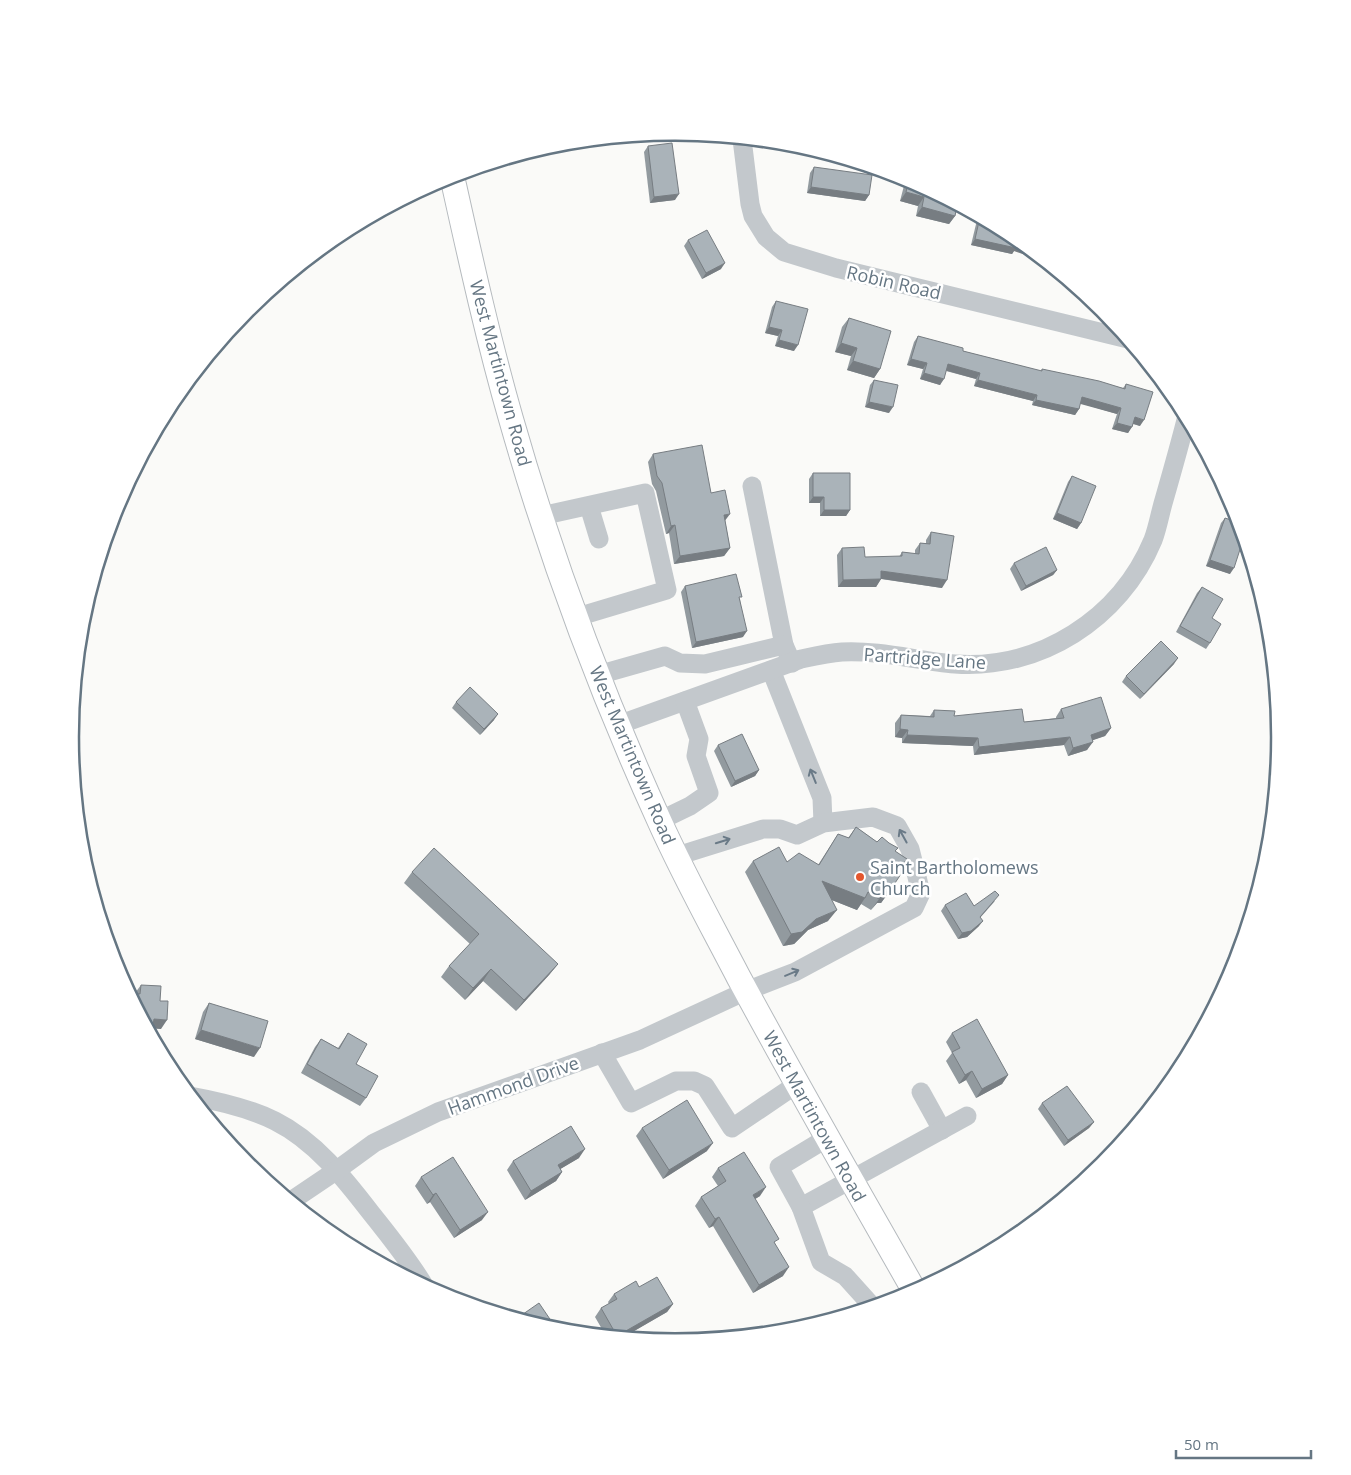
<svg xmlns="http://www.w3.org/2000/svg" width="1351" height="1475" font-family="'Open Sans',sans-serif">
  <style>
    .lines { fill: none; stroke-linecap: round; stroke-linejoin: round }
    .major-casing { stroke: #b5babe; stroke-width: 26 }
    .minor { stroke: #c3c8cc; stroke-width: 19 }
    .major { stroke: #fff; stroke-width: 24 }
    .wall { fill: #929a9f }
    .shaded-wall { fill: #777d82 }
    .building { fill: #aab3b9; stroke: #777d82 }
    .oneway { stroke: #6a7a87 }
    .poi-dot { fill: #e4572e; stroke: #fff; stroke-width: 2 }
    .labels { text-anchor: middle; dominant-baseline: central; stroke-width: 5; stroke-linejoin: round; paint-order: stroke }
    .street-label { font-size: 18px; fill: #657683; stroke: #fff }
    .poi-label { font-size: 18px; fill: #657683; stroke: #fff; text-anchor: start }
    .rim { fill: none; stroke: #657683; stroke-width: 2.5 }
  </style>
  <rect width="100%" height="100%" fill="#fafaf8"/>
  <g class="lines">
    <defs>
      <path id="major" d="M452,176C470,257 488,339 511,419C550,556 600,690 659,820C683,874 712,926 739,978C796,1084 856,1188 915,1292"/>
    </defs>
    <use href="#major" class="major-casing"/>
    <g class="minor">
      <path d="M742,139L750,204L753,216L766,237L784,252L836,268L1128,339"/>
      <path d="M752,486L784,645"/>
      <path d="M589,506L599,539"/>
      <path d="M541,516L645,493L667,590L577,617"/>
      <path d="M771,670L822,798L823,823"/>
      <path d="M598,675L665,656L680,663L705,664L784,645L792,663"/>
      <path d="M618,725L801,659C815,656 828,653 842,652C880,650 918,661 955,664C1040,670 1120,619 1153,540C1158,527 1160,513 1164,500C1172,472 1180,444 1187,416"/>
      <path d="M659,821L690,806L709,793L696,756L699,739L685,701"/>
      <path d="M602,1053L631,1103L676,1081H694L705,1086L732,1128L797,1084"/>
      <path d="M921,1092L942,1130"/>
      <path d="M190,1096C218,1101 249,1108 275,1121C315,1141 344,1178 371,1213C390,1237 409,1260 425,1287"/>
      <path d="M827,1138L779,1167L801,1207L967,1116"/>
      <path d="M291,1201L337,1170L374,1143L438,1112L640,1040L746,991L795,972L914,908L921,893L910,849L897,826L873,817L823,823L797,835L780,829H763L677,856"/>
      <path d="M801,1207L821,1262L845,1276L873,1307"/>
    </g>
    <use href="#major" class="major"/>
  </g>
  <g class="wall">
    <path d="M648,146L675,200L650,203L644,152Z"/>
    <path d="M814,167L869,195L865,201L807,193L810,173Z"/>
    <path d="M906,178L957,205L955,216L949,224L916,216L918,206L900,201Z"/>
    <path d="M979,217L1012,234L1014,251L1012,254L971,245L977,220Z"/>
    <path d="M688,240L721,269L702,279L684,246Z"/>
    <path d="M776,301L794,351L775,346L778,336L765,333L772,307Z"/>
    <path d="M849,318L880,369L874,378L847,370L851,356L835,352L842,327Z"/>
    <path d="M918,336L963,351L1041,371L1042,369L1123,388L1126,384L1140,426L1133,424L1128,433L1112,429L1117,414L1080,403L1079,409L1075,415L1032,405L1033,401L974,386L976,379L946,371L940,385L920,379L923,369L907,365L914,342Z"/>
    <path d="M874,380L889,413L865,407L870,385Z"/>
    <path d="M653,454L711,493L725,520L730,548L724,556L674,564L669,533L666,534L656,491L652,484L648,462Z"/>
    <path d="M813,473L850,510L846,516H820V503H809V479Z"/>
    <path d="M1072,476L1081,523L1077,529L1053,519L1068,482Z"/>
    <path d="M1225,518L1230,574L1206,566L1221,523Z"/>
    <path d="M931,532L942,588L881,579L876,587H838L837,555L842,548L865,557H899L902,552L915,554V550L920,543H926V540Z"/>
    <path d="M1014,563L1057,570L1053,575L1021,591L1010,569Z"/>
    <path d="M685,586L740,599L743,637L692,648L681,592Z"/>
    <path d="M1202,587L1212,618L1210,643L1206,649L1176,632L1197,593Z"/>
    <path d="M1174,664L1140,699L1122,682L1126,676Z"/>
    <path d="M456,702L494,720L480,735L452,708Z"/>
    <path d="M1061,709L1111,728L1105,736L1092,740L1087,750L1068,756L1064,745L974,755L973,746L902,743V738L895,737V723L901,715L930,716L934,710L954,716L1024,722L1056,718V717Z"/>
    <path d="M718,745L759,770L755,776L731,787L714,751Z"/>
    <path d="M856,827L877,842L896,852L907,859L900,868L889,892L881,903H877L871,910L861,904L857,910L832,900L828,921L808,930L794,944L783,946L745,872L753,861L787,862L818,865L838,834L848,838Z"/>
    <path d="M412,872L558,964L549,975L516,1011L483,981L465,1000L441,977L449,966L470,944L404,883Z"/>
    <path d="M995,901L980,918L979,926L967,937L958,939L941,911L945,905L974,906Z"/>
    <path d="M141,985L160,1001L161,1029L151,1028L149,1031L129,993H135Z"/>
    <path d="M209,1003L254,1057L195,1039L203,1012Z"/>
    <path d="M348,1033L366,1098L360,1106L301,1073L315,1047L321,1039L338,1048Z"/>
    <path d="M952,1033L1008,1075L1002,1084L976,1098L966,1080L959,1084L946,1061L952,1053L946,1042Z"/>
    <path d="M1042,1103L1094,1122L1089,1128L1064,1146L1038,1109Z"/>
    <path d="M642,1128L707,1151L663,1179L636,1136Z"/>
    <path d="M579,1158L560,1169L562,1172L556,1181L525,1200L507,1170L513,1161Z"/>
    <path d="M718,1168L760,1196L755,1199L775,1244L783,1276L753,1293L713,1226L709,1228L695,1206L701,1197L718,1186L712,1177Z"/>
    <path d="M421,1177L482,1220L454,1238L430,1202L427,1204L415,1186Z"/>
    <path d="M639,1287L673,1304L667,1312L622,1338L606,1336L595,1317L601,1308L609,1304L608,1302L614,1294Z"/>
  </g>
  <g class="shaded-wall">
    <path d="M811,187L869,195L865,201L807,193Z"/>
    <path d="M906,192L924,197L918,206L900,201Z"/>
    <path d="M679,194L675,200L650,203L654,197Z"/>
    <path d="M922,207L955,216L949,224L916,216Z"/>
    <path d="M975,239L1017,245L1031,250L1046,262L1014,251L1012,254L971,245Z"/>
    <path d="M725,263L721,269L702,279L706,273Z"/>
    <path d="M769,327L782,330L778,336L765,333Z"/>
    <path d="M779,340L798,345L794,351L775,346Z"/>
    <path d="M841,343L857,348L851,356L835,352Z"/>
    <path d="M911,359L927,363L923,369L907,365Z"/>
    <path d="M853,361L880,369L874,378L847,370Z"/>
    <path d="M948,364L980,373L976,379L944,370Z"/>
    <path d="M924,373L944,379L940,385L920,379Z"/>
    <path d="M978,380L1037,395L1033,401L974,386Z"/>
    <path d="M1082,397L1121,408L1117,414L1077,403Z"/>
    <path d="M1036,400L1079,409L1075,415L1032,405Z"/>
    <path d="M869,402L893,407L889,413L865,407Z"/>
    <path d="M1135,417L1144,420L1140,426L1131,423Z"/>
    <path d="M1117,423L1132,427L1128,433L1112,429Z"/>
    <path d="M813,497H824L820,503H809Z"/>
    <path d="M824,510H850L846,516H820Z"/>
    <path d="M1057,513L1081,523L1077,529L1053,519Z"/>
    <path d="M730,514L724,522V515Z"/>
    <path d="M675,525L669,533L666,534L671,526Z"/>
    <path d="M730,548L724,556L674,564L680,556Z"/>
    <path d="M1210,560L1234,568L1230,574L1206,566Z"/>
    <path d="M1057,570L1053,575L1021,591L1026,586Z"/>
    <path d="M881,571L947,580L942,588L876,578Z"/>
    <path d="M881,579L876,587H838L843,580Z"/>
    <path d="M747,631L743,637L692,648L696,642Z"/>
    <path d="M1178,658L1174,664L1140,699L1144,694Z"/>
    <path d="M498,714L494,720L480,735L484,729Z"/>
    <path d="M1111,728L1105,736L1085,743L1091,735Z"/>
    <path d="M900,729L908,730L902,738L895,737Z"/>
    <path d="M907,735L978,738L973,746L902,743Z"/>
    <path d="M1070,737L1064,745L974,755L979,747Z"/>
    <path d="M1093,742L1087,750L1068,756L1073,748Z"/>
    <path d="M759,770L755,776L731,787L735,781Z"/>
    <path d="M822,881L865,898L857,910L814,893Z"/>
    <path d="M885,891L889,892L881,903H877L871,910Z"/>
    <path d="M837,910L828,921L808,930L794,944L783,946L791,934L816,919Z"/>
    <path d="M983,921L979,926L967,937L958,939L962,933Z"/>
    <path d="M558,964L549,975L516,1011L524,1000Z"/>
    <path d="M491,969L483,981L465,1000L473,988Z"/>
    <path d="M154,1019L167,1020L161,1029L151,1028L149,1031L146,1024Z"/>
    <path d="M201,1030L260,1048L254,1057L195,1039Z"/>
    <path d="M972,1071L966,1080L959,1084L965,1075Z"/>
    <path d="M1008,1075L1002,1084L976,1098L982,1089Z"/>
    <path d="M1094,1122L1089,1128L1064,1146L1068,1140Z"/>
    <path d="M713,1143L707,1151L663,1179L669,1170Z"/>
    <path d="M585,1149L579,1158L552,1174L558,1165Z"/>
    <path d="M562,1172L556,1181L525,1200L531,1191Z"/>
    <path d="M766,1187L760,1196L747,1204L753,1195Z"/>
    <path d="M436,1193L430,1202L427,1204L433,1195Z"/>
    <path d="M488,1212L482,1220L454,1238L460,1230Z"/>
    <path d="M719,1217L713,1226L709,1228L715,1219Z"/>
    <path d="M789,1267L783,1276L753,1293L759,1285Z"/>
    <path d="M673,1304L667,1312L622,1338L616,1337L617,1336Z"/>
  </g>
  <g class="building">
    <path d="M672,143L679,194L654,197L648,146Z"/>
    <path d="M814,167L872,175L869,195L811,187Z"/>
    <path d="M909,179L957,205L955,216L922,207L924,197L906,192Z"/>
    <path d="M980,217L1012,234L1031,250L1017,245L1016,248L975,239Z"/>
    <path d="M707,230L725,263L706,273L688,240Z"/>
    <path d="M776,301L808,309L798,345L779,340L782,330L769,327Z"/>
    <path d="M849,318L891,331L880,369L853,361L857,348L841,343Z"/>
    <path d="M918,336L963,348V351L1042,371V369L1099,381L1125,389L1126,384L1153,392L1144,420L1135,417L1132,427L1117,423L1121,408L1082,397L1079,409L1036,400L1037,395L978,380L980,373L948,364L944,379L924,373L927,363L911,359Z"/>
    <path d="M874,380L898,385L893,407L869,402Z"/>
    <path d="M702,445L711,493L725,490L730,514L724,515L730,548L680,556L675,525L671,526L662,483L657,476L653,454Z"/>
    <path d="M813,473H850V510H824V497H813Z"/>
    <path d="M1072,476L1096,486L1081,523L1057,513Z"/>
    <path d="M1225,518L1240,523L1244,537L1234,568L1210,560Z"/>
    <path d="M931,532L954,536L947,580L881,571V579L843,580L842,548L864,547L865,557L902,556V552L919,554L920,543L930,544Z"/>
    <path d="M1046,547L1057,570L1026,586L1014,563Z"/>
    <path d="M736,574L742,597H739L747,631L696,642L685,586Z"/>
    <path d="M1202,587L1223,599L1212,618L1221,624L1210,643L1180,626Z"/>
    <path d="M1161,641L1178,658L1144,694L1126,676Z"/>
    <path d="M470,687L498,714L484,729L456,702Z"/>
    <path d="M1101,697L1111,728L1091,735L1093,742L1073,748L1070,737L979,747L978,738L907,735L908,730L900,729L901,715L934,717V710L955,711L954,716L1022,709L1024,722L1064,718L1061,709Z"/>
    <path d="M742,734L759,770L735,781L718,745Z"/>
    <path d="M856,827L877,842L882,837L889,843L898,848L895,851L907,859L900,868L903,871L889,892L885,891L879,899L868,892L865,898L822,881L837,910L816,919L802,932L791,934L753,861L779,847L787,862L799,853L819,865L838,834L849,838Z"/>
    <path d="M434,848L558,964L524,1000L491,969L473,988L449,966L479,934L412,872Z"/>
    <path d="M995,891L999,895L980,917L983,921L971,931L962,933L945,905L966,893L974,906Z"/>
    <path d="M141,985L161,986L160,1001H168L167,1020L154,1019L153,1025L146,1024L129,993L140,994Z"/>
    <path d="M209,1003L268,1021L260,1048L201,1030Z"/>
    <path d="M977,1019L1008,1075L982,1089L972,1071L965,1075L952,1052L960,1048L952,1033Z"/>
    <path d="M348,1033L367,1044L356,1064L378,1076L366,1098L307,1064L321,1039L339,1049Z"/>
    <path d="M1067,1086L1094,1122L1068,1140L1042,1103Z"/>
    <path d="M687,1100L713,1143L669,1170L642,1128Z"/>
    <path d="M571,1126L585,1149L558,1165L562,1172L531,1191L513,1161Z"/>
    <path d="M744,1152L766,1187L753,1195L779,1239L774,1242L789,1267L759,1285L719,1217L715,1219L701,1197L726,1181L718,1168Z"/>
    <path d="M453,1157L488,1212L460,1230L436,1193L433,1195L421,1177Z"/>
    <path d="M339,1232L349,1246L339,1241L333,1236Z"/>
    <path d="M657,1277L673,1304L617,1336L601,1308L617,1299L614,1294L636,1281L639,1287Z"/>
    <path d="M539,1303L558,1331L516,1319Z"/>
  </g>
  <defs><path id="oneway-shaft" d="M-6 0H5M1.5-3L5.5 0L1.5 3" fill="none" stroke-width="1.6" stroke-linecap="round" stroke-linejoin="round" transform="scale(1.25)"/></defs>
  <g class="oneway">
    <use href="#oneway-shaft" transform="translate(813 776) rotate(-112)"/>
    <use href="#oneway-shaft" transform="translate(903 836) rotate(-119)"/>
    <use href="#oneway-shaft" transform="translate(723 841) rotate(-17)"/>
    <use href="#oneway-shaft" transform="translate(792 973) rotate(-23)"/>
  </g>
  <circle class="poi-dot" cx="860" cy="877" r="5"/>
  <g class="labels">
    <g class="street-label">
      <text transform="translate(894 282) rotate(13)">Robin Road</text>
      <text transform="translate(501 373) rotate(75)">West Martintown Road</text>
      <text transform="translate(925 658) rotate(4)">Partridge Lane</text>
      <text transform="translate(633 755) rotate(67)">West Martintown Road</text>
      <text transform="translate(513 1085) rotate(-20)">Hammond Drive</text>
      <text transform="translate(815 1116) rotate(61)">West Martintown Road</text>
    </g>
    <g class="poi-label">
      <text x="870" y="867">Saint Bartholomews<tspan x="870" dy="21">Church</tspan></text>
    </g>
  </g>
  <path d="M0 0H1351V1475H0ZM79 737a596 596 0 1 1 1192 0a596 596 0 1 1-1192 0Z" fill="#fff" fill-rule="evenodd"/>
  <path class="rim" d="M79 737a596 596 0 1 1 1192 0a596 596 0 1 1-1192 0Z"/>
  <path d="M1176 1450v8h135v-8" fill="none" stroke="#657683" stroke-width="2.5"/>
  <text x="1184" y="1450" font-size="15" fill="#657683" stroke="#ffffff" stroke-width="4" paint-order="stroke">50 m</text>
</svg>
